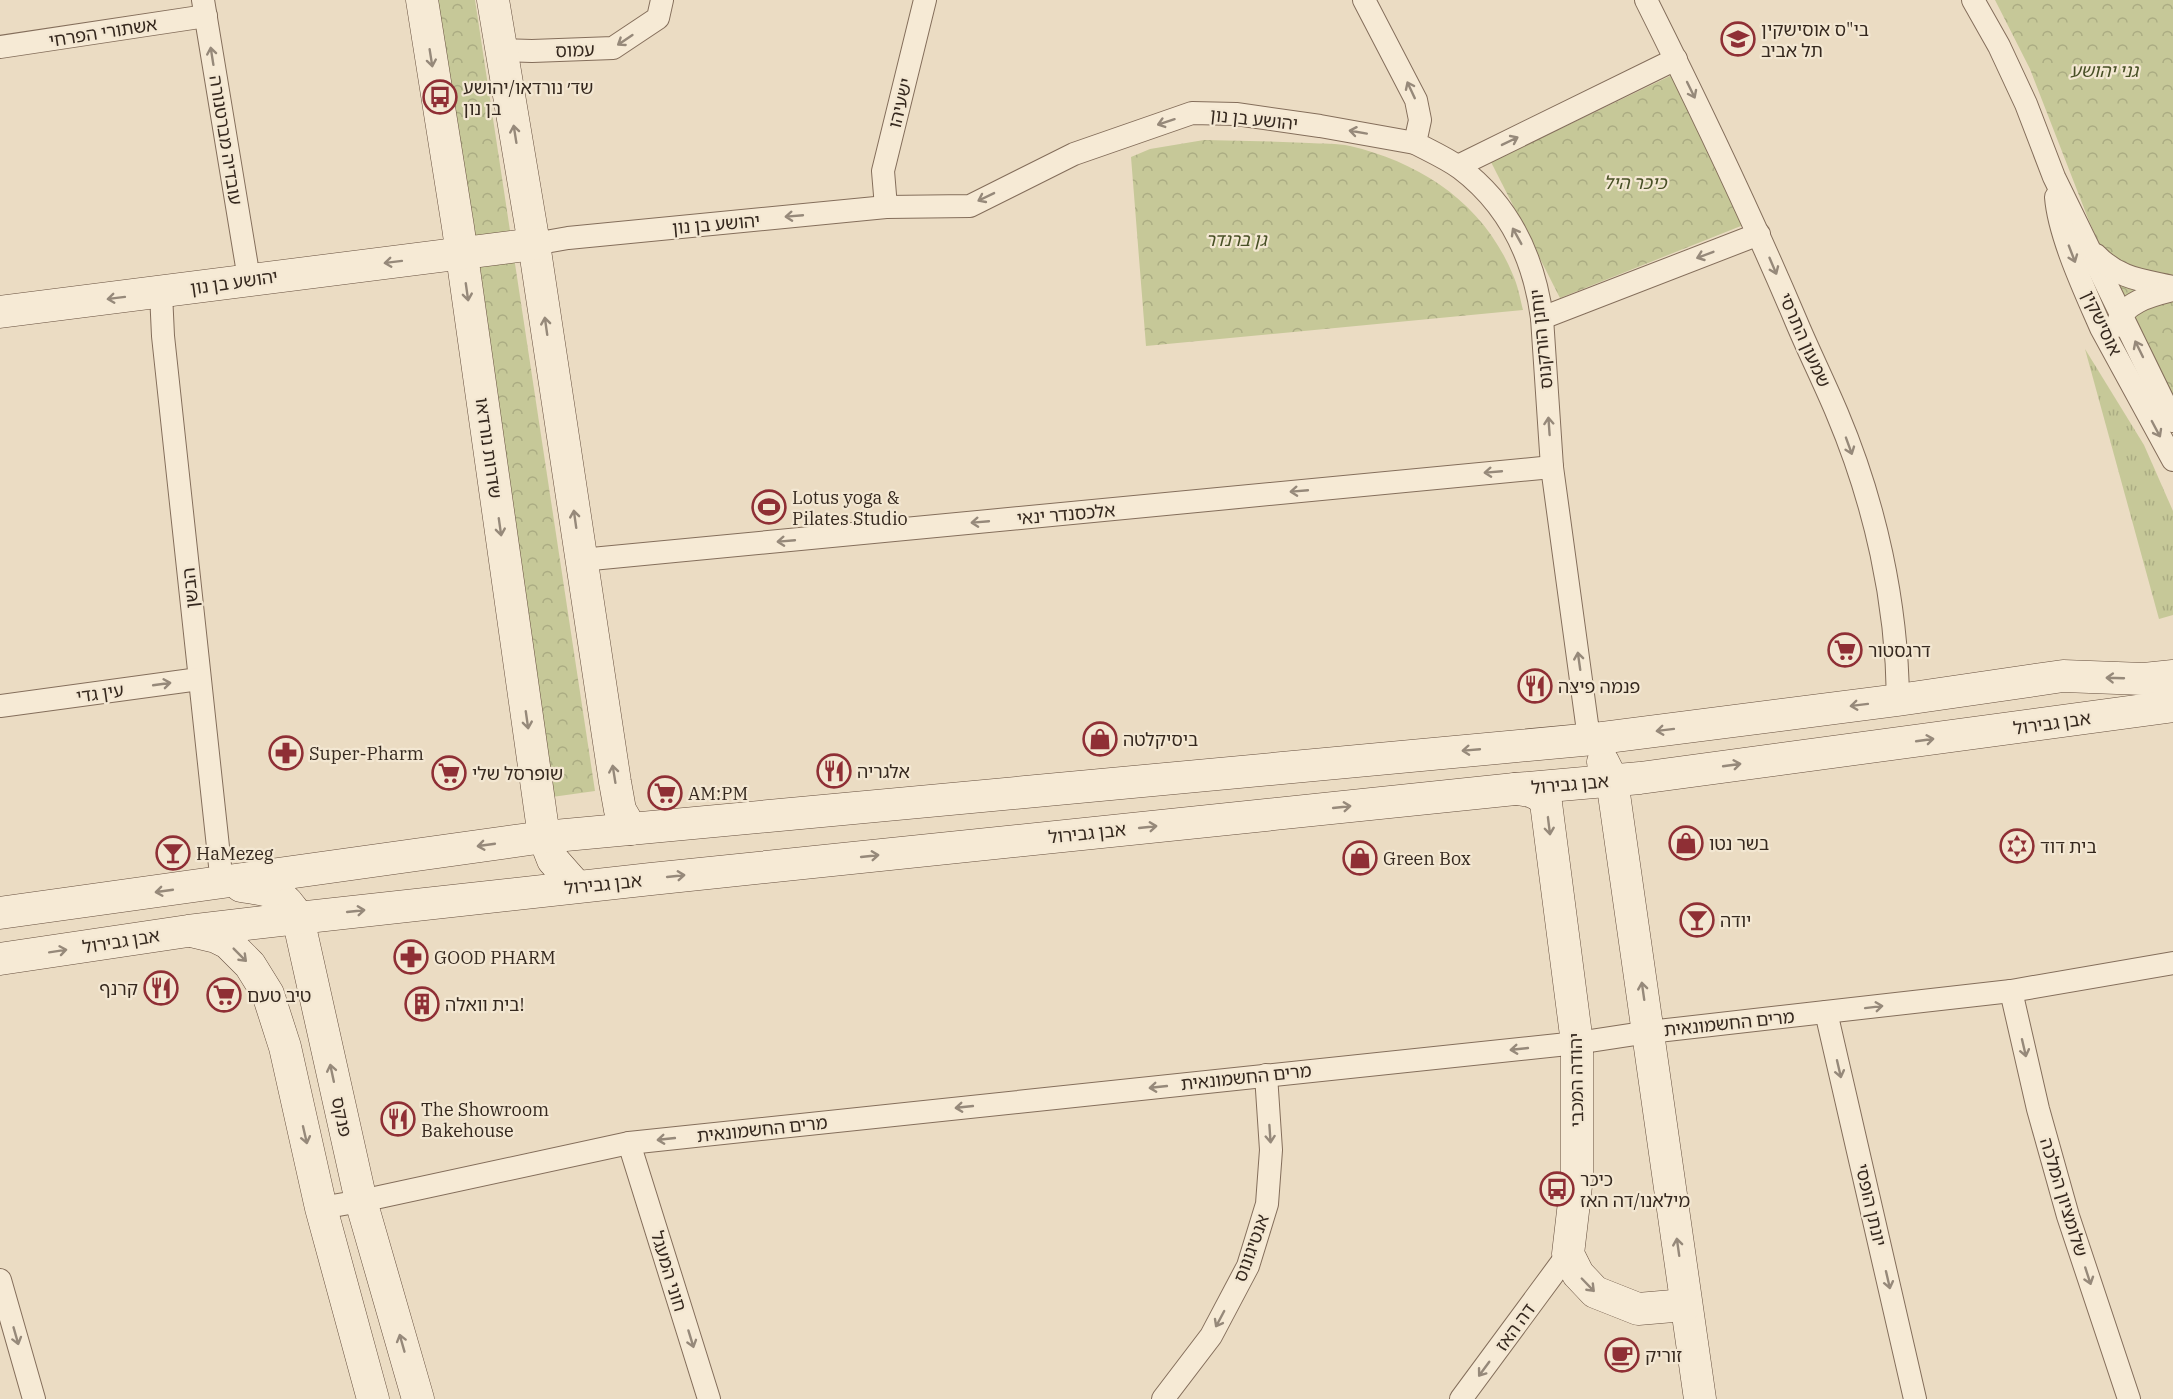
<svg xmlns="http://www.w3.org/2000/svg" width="2173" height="1399" font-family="'IBM Plex Serif','Noto Sans Hebrew',serif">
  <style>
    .grass { fill: url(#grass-tufts) }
    .park { fill: url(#park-crowns) }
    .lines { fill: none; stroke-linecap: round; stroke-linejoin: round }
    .street-casing { stroke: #846e5b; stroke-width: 24 }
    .secondary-casing { stroke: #664f3e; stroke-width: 33 }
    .street { stroke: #f6ead5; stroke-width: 22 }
    .secondary { stroke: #f6ead5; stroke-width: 32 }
    .oneway { stroke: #96897a }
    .labels { text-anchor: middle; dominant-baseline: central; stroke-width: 4.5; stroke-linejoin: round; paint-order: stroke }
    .poi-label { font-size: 18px; fill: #35281e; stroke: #f3e7d2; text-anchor: start }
    .street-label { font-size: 18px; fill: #35281e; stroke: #f3e7d2 }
    .park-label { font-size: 18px; font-style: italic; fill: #485026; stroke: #f3e7d2 }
  </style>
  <defs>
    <pattern id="grass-tufts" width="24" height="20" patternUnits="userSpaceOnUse" patternTransform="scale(1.5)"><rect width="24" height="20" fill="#c6c898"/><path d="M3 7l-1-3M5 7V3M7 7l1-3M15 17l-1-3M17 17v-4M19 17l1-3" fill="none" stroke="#abac83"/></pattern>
    <pattern id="park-crowns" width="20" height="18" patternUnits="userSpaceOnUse" patternTransform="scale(1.5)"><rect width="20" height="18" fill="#c6c898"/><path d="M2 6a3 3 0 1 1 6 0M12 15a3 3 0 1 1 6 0" fill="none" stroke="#abac83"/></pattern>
  </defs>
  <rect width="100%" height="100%" fill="#ebdcc3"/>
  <path class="grass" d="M2085,349L2144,445L2173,511V615L2159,619Z"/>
  <g class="park">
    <path d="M432,0H475L595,791L552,797Z"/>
    <path d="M1995,0H2173V398L2136,325L2089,221L2030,69Z"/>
    <path d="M1672,75L1746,224L1560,298L1491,162Z"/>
    <path d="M1204,140C1239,141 1274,141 1309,143C1322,144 1337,143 1350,146C1422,163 1484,204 1513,275C1518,286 1520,298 1523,310L1146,346L1131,157L1150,149Z"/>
  </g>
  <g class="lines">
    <defs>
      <g id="street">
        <path d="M203,0L249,279"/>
        <path d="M1364,0L1416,100L1420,120L1415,143C1430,151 1446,158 1460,168C1509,205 1534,258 1542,318L1552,467L1587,724L1593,739"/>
        <path d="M1646,0C1699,106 1750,212 1796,321C1809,352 1824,382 1837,413C1875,503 1897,602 1898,700"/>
        <path d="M1973,0L1999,46L2026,104L2054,177L2173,421"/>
        <path d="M0,47L206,16"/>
        <path d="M501,50L532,51L613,48L658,18L662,0"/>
        <path d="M1458,166L1676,59"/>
        <path d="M2056,197C2059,236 2085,291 2101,328L2173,460"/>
        <path d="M886,207L883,171L925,0"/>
        <path d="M534,244L568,238L886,207L970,206L1074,154L1192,113L1236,114L1320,126L1415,143"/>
        <path d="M2096,255C2119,279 2142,280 2173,287"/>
        <path d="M161,293L163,336L222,884"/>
        <path d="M1542,318L1759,234"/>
        <path d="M2117,326C2122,302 2153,295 2173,290"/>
        <path d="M581,560L1552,467"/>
        <path d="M0,706L199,679"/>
        <path d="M2011,991L2038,1109L2068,1216L2129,1399"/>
        <path d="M1826,1012L1915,1399"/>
        <path d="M629,1143L709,1399"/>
        <path d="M321,1208L361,1201L629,1143L1577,1043L1649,1032L2011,991L2173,963"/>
        <path d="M0,1280L34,1399"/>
        <path d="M1163,1399L1211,1336L1248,1266L1267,1204L1271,1150L1266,1075"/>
        <path d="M1461,1399L1568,1254"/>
      </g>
      <g id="secondary">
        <path d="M422,0L458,227L544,837L553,860L576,886"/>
        <path d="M493,0L534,244L615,782L620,810L631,829"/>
        <path d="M0,312L534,244"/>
        <path d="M1603,762L1612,780L1700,1399"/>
        <path d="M1515,789C1528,790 1539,791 1546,803L1577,1043V1177L1568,1254L1578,1274L1595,1292L1638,1309L1685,1305"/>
        <path d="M241,886C272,891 281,889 298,918L361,1201L418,1399"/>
        <path d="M0,913L544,837L1593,739L1898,700L2063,676L2144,679L2173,676"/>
        <path d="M195,932L216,937L228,943L250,965L268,994L285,1047L321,1208L373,1399"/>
        <path d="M0,959L188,931L298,918L651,879L1515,789L1640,778L2173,706"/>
      </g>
    </defs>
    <use href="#street" class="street-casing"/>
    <use href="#secondary" class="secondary-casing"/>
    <use href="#street" class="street"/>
    <use href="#secondary" class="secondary"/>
  </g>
  <defs><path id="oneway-shaft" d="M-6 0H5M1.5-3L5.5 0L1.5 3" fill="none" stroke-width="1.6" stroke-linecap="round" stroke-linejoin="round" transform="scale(1.5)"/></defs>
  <g class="oneway">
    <use href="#oneway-shaft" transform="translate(625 40) rotate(146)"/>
    <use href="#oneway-shaft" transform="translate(212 56) rotate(-99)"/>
    <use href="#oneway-shaft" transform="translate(431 58) rotate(81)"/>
    <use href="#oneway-shaft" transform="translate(1411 90) rotate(-115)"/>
    <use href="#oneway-shaft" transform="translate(1691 90) rotate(64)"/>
    <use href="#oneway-shaft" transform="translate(1166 122) rotate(162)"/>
    <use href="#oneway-shaft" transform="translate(1358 132) rotate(-170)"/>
    <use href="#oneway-shaft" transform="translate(515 134) rotate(-99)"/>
    <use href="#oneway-shaft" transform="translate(1510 141) rotate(-26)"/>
    <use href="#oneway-shaft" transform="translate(986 197) rotate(154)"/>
    <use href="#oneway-shaft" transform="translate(794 216) rotate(175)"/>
    <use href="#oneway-shaft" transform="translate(1517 236) rotate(-119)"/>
    <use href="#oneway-shaft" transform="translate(2072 254) rotate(69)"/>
    <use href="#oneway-shaft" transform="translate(1705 255) rotate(159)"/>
    <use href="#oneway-shaft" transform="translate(393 262) rotate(173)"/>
    <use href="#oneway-shaft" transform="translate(1773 266) rotate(67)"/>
    <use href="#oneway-shaft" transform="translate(467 292) rotate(82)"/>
    <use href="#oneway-shaft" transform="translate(116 298) rotate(173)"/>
    <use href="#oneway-shaft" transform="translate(546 326) rotate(-98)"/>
    <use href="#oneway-shaft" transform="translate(2139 349) rotate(-116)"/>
    <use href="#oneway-shaft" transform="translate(1549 426) rotate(-94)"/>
    <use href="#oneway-shaft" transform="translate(2156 429) rotate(62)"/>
    <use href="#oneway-shaft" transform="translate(1849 446) rotate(70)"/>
    <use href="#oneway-shaft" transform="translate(1493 472) rotate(175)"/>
    <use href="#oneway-shaft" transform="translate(1299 491) rotate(175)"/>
    <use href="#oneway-shaft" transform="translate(575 519) rotate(-98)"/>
    <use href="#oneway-shaft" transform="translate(980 522) rotate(175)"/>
    <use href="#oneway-shaft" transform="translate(500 527) rotate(82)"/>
    <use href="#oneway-shaft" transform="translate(786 541) rotate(175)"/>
    <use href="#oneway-shaft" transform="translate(1579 661) rotate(-98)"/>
    <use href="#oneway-shaft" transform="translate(2115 678) rotate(-178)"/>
    <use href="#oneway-shaft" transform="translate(162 684) rotate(-8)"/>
    <use href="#oneway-shaft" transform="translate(1859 705) rotate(173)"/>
    <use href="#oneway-shaft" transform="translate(527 720) rotate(82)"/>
    <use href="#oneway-shaft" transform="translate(1665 730) rotate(173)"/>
    <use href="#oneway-shaft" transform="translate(1925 740) rotate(-8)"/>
    <use href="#oneway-shaft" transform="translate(1471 750) rotate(175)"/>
    <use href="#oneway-shaft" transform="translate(1732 765) rotate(-8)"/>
    <use href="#oneway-shaft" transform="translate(614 774) rotate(-99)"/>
    <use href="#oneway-shaft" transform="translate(1342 807) rotate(-6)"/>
    <use href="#oneway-shaft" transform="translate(1549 826) rotate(83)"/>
    <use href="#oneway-shaft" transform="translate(1148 827) rotate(-6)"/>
    <use href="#oneway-shaft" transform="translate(486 845) rotate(172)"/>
    <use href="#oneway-shaft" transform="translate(870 856) rotate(-6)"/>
    <use href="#oneway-shaft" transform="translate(676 876) rotate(-6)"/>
    <use href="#oneway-shaft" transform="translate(164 891) rotate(172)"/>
    <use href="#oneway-shaft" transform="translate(356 911) rotate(-6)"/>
    <use href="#oneway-shaft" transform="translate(58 951) rotate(-9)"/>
    <use href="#oneway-shaft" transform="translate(240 955) rotate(45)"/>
    <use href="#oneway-shaft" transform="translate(1643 991) rotate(-98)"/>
    <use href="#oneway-shaft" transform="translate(1874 1007) rotate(-7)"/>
    <use href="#oneway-shaft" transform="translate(2024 1048) rotate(77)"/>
    <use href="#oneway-shaft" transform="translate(1519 1049) rotate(174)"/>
    <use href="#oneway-shaft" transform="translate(1839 1069) rotate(77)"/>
    <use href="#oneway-shaft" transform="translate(332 1073) rotate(-102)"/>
    <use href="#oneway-shaft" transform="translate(1158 1087) rotate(174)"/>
    <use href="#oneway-shaft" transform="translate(964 1107) rotate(174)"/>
    <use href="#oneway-shaft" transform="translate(1270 1134) rotate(86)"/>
    <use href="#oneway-shaft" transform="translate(305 1135) rotate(77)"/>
    <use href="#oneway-shaft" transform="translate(666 1139) rotate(174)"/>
    <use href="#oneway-shaft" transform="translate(1678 1247) rotate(-98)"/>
    <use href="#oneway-shaft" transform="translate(2088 1276) rotate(72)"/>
    <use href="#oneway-shaft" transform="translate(1888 1280) rotate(77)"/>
    <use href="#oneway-shaft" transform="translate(1588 1285) rotate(46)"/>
    <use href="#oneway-shaft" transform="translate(1220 1319) rotate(118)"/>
    <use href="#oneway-shaft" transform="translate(16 1336) rotate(74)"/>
    <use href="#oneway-shaft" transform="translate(691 1339) rotate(73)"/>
    <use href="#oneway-shaft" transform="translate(402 1343) rotate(-106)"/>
    <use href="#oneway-shaft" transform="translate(1484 1369) rotate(126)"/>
  </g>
  <defs>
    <symbol id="school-ring" viewBox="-11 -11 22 22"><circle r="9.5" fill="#f3e7d2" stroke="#8f2f35" stroke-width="1.5"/><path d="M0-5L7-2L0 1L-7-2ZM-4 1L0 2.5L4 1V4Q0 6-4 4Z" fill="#8f2f35"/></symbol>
    <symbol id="bus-ring" viewBox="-11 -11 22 22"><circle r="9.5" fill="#f3e7d2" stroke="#8f2f35" stroke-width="1.5"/><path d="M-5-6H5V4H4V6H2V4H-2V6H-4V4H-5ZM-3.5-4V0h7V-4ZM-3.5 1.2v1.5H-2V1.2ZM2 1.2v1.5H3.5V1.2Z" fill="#8f2f35"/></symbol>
    <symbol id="stadium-ring" viewBox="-11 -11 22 22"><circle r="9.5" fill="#f3e7d2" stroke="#8f2f35" stroke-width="1.5"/><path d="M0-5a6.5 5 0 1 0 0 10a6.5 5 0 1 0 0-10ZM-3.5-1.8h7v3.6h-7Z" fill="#8f2f35"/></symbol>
    <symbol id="supermarket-ring" viewBox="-11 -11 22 22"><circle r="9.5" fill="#f3e7d2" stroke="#8f2f35" stroke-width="1.5"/><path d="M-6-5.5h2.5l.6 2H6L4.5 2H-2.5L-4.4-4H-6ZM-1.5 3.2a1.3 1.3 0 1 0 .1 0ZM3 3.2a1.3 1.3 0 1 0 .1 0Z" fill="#8f2f35"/></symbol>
    <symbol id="restaurant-ring" viewBox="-11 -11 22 22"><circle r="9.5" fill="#f3e7d2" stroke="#8f2f35" stroke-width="1.5"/><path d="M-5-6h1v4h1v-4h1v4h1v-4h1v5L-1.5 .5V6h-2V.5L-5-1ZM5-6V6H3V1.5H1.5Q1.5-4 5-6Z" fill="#8f2f35"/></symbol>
    <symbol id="shop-ring" viewBox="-11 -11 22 22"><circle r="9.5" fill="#f3e7d2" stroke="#8f2f35" stroke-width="1.5"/><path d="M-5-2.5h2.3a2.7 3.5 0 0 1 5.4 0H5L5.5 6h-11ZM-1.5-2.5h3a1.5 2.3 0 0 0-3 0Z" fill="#8f2f35"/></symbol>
    <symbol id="pharmacy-ring" viewBox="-11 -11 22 22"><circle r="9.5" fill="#f3e7d2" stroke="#8f2f35" stroke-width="1.5"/><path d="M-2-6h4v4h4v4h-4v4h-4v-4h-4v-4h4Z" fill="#8f2f35"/></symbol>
    <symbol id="synagogue-ring" viewBox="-11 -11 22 22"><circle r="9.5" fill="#f3e7d2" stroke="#8f2f35" stroke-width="1.5"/><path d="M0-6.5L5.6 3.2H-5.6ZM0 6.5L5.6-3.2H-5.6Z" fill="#8f2f35"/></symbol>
    <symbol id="bar-ring" viewBox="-11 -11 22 22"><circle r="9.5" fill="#f3e7d2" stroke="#8f2f35" stroke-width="1.5"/><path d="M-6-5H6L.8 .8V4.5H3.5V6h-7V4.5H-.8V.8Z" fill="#8f2f35"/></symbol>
    <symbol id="building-ring" viewBox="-11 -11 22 22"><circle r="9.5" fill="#f3e7d2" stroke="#8f2f35" stroke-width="1.5"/><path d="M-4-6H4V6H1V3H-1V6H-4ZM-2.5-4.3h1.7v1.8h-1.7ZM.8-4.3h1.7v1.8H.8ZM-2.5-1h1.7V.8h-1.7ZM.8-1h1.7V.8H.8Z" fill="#8f2f35"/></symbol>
    <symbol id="cafe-ring" viewBox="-11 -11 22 22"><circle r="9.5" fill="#f3e7d2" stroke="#8f2f35" stroke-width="1.5"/><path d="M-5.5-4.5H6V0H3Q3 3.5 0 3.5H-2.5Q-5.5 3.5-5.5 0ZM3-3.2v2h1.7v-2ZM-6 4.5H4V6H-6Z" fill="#8f2f35"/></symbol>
  </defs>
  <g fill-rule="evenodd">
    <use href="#school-ring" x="1719" y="20" width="38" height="38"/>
    <use href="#bus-ring" x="421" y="78" width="38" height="38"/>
    <use href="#stadium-ring" x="750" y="488" width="38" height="38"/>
    <use href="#supermarket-ring" x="1826" y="631" width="38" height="38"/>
    <use href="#restaurant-ring" x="1516" y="667" width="38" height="38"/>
    <use href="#shop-ring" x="1081" y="720" width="38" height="38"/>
    <use href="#pharmacy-ring" x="267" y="734" width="38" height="38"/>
    <use href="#restaurant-ring" x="815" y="752" width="38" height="38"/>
    <use href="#supermarket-ring" x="430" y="754" width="38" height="38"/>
    <use href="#supermarket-ring" x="646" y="774" width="38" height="38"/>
    <use href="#shop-ring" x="1667" y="824" width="38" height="38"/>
    <use href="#synagogue-ring" x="1998" y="827" width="38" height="38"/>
    <use href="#bar-ring" x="154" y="834" width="38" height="38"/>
    <use href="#shop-ring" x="1341" y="839" width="38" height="38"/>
    <use href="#bar-ring" x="1678" y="901" width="38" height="38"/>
    <use href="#pharmacy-ring" x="392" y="938" width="38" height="38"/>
    <use href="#restaurant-ring" x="142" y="969" width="38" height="38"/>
    <use href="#supermarket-ring" x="205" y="976" width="38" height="38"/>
    <use href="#building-ring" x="403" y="985" width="38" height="38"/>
    <use href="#restaurant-ring" x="379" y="1100" width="38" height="38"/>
    <use href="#bus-ring" x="1538" y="1170" width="38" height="38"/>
    <use href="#cafe-ring" x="1603" y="1336" width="38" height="38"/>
  </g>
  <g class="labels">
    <g class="poi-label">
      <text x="1761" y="29">בי"ס אוסישקין<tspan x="1761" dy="21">תל אביב</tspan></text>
      <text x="463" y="87">שד׳ נורדאו/יהושע<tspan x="463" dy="21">בן נון</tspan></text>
      <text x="792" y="497">Lotus yoga &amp;<tspan x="792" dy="21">Pilates Studio</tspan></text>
      <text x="1868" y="650">דרגסטור</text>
      <text x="1558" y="686">פנמה פיצה</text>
      <text x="1123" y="739">ביסיקלטה</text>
      <text x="309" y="753">Super-Pharm</text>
      <text x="857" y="771">אלגריה</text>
      <text x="472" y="773">שופרסל שלי</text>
      <text x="688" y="793">AM:PM</text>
      <text x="1709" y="843">בשר נטו</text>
      <text x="2040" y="846">בית דוד</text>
      <text x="196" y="853">HaMezeg</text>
      <text x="1383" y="858">Green Box</text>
      <text x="1720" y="920">יודה</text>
      <text x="434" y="957">GOOD PHARM</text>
      <text x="138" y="988" text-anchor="end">קרנף</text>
      <text x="247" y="995">טיב טעם</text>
      <text x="445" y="1004">בית וואלה!</text>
      <text x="421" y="1109">The Showroom<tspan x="421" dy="21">Bakehouse</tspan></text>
      <text x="1580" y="1179">כיכר<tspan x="1580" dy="21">מילאנו/דה האז</tspan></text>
      <text x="1645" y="1355">זוריק</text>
    </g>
    <g class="street-label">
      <text transform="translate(103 32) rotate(-9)">אשתורי הפרחי</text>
      <text transform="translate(575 50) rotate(-2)">עמוס</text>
      <text transform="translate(900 103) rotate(-76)">ישעיהו</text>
      <text transform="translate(1254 119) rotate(6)">יהושע בן נון</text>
      <text transform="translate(226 140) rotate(81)">עובדיה מברטנורה</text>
      <text transform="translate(716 224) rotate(-5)">יהושע בן נון</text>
      <text transform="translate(234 282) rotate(-8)">יהושע בן נון</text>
      <text transform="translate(2102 323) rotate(65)">אוסישקין</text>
      <text transform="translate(1541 339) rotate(-96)">יוחנן הורקנוס</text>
      <text transform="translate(1805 340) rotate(66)">שמעון התרסי</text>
      <text transform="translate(489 448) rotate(82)">שדרות נורדאו</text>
      <text transform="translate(1066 514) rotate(-5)">אלכסנדר ינאי</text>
      <text transform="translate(190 588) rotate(-96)">הבשן</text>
      <text transform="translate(100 693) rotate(-8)">עין גדי</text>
      <text transform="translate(2052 723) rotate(-8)">אבן גבירול</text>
      <text transform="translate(1570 784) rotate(-5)">אבן גבירול</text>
      <text transform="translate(1087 833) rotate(-6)">אבן גבירול</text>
      <text transform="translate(603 884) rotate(-6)">אבן גבירול</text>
      <text transform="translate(121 941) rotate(-9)">אבן גבירול</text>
      <text transform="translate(1729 1023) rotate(-6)">מרים החשמונאית</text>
      <text transform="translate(1246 1077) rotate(-6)">מרים החשמונאית</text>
      <text transform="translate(1576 1080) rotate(-91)">יהודה המכבי</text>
      <text transform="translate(342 1117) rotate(78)">פנקס</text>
      <text transform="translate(762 1129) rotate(-6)">מרים החשמונאית</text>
      <text transform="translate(2064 1197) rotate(73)">שלומציון המלכה</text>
      <text transform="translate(1871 1205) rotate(77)">יונתן הופסי</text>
      <text transform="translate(1251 1248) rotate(-70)">אנטיגונוס</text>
      <text transform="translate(669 1271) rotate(73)">חוני המעגל</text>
      <text transform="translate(1515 1327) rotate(-54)">דה האז</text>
    </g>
    <g class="park-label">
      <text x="2104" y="70">גני יהושע</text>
      <text x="1635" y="182">כיכר היל</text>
      <text x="1236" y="239">גן ברנדר</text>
    </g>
  </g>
</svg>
